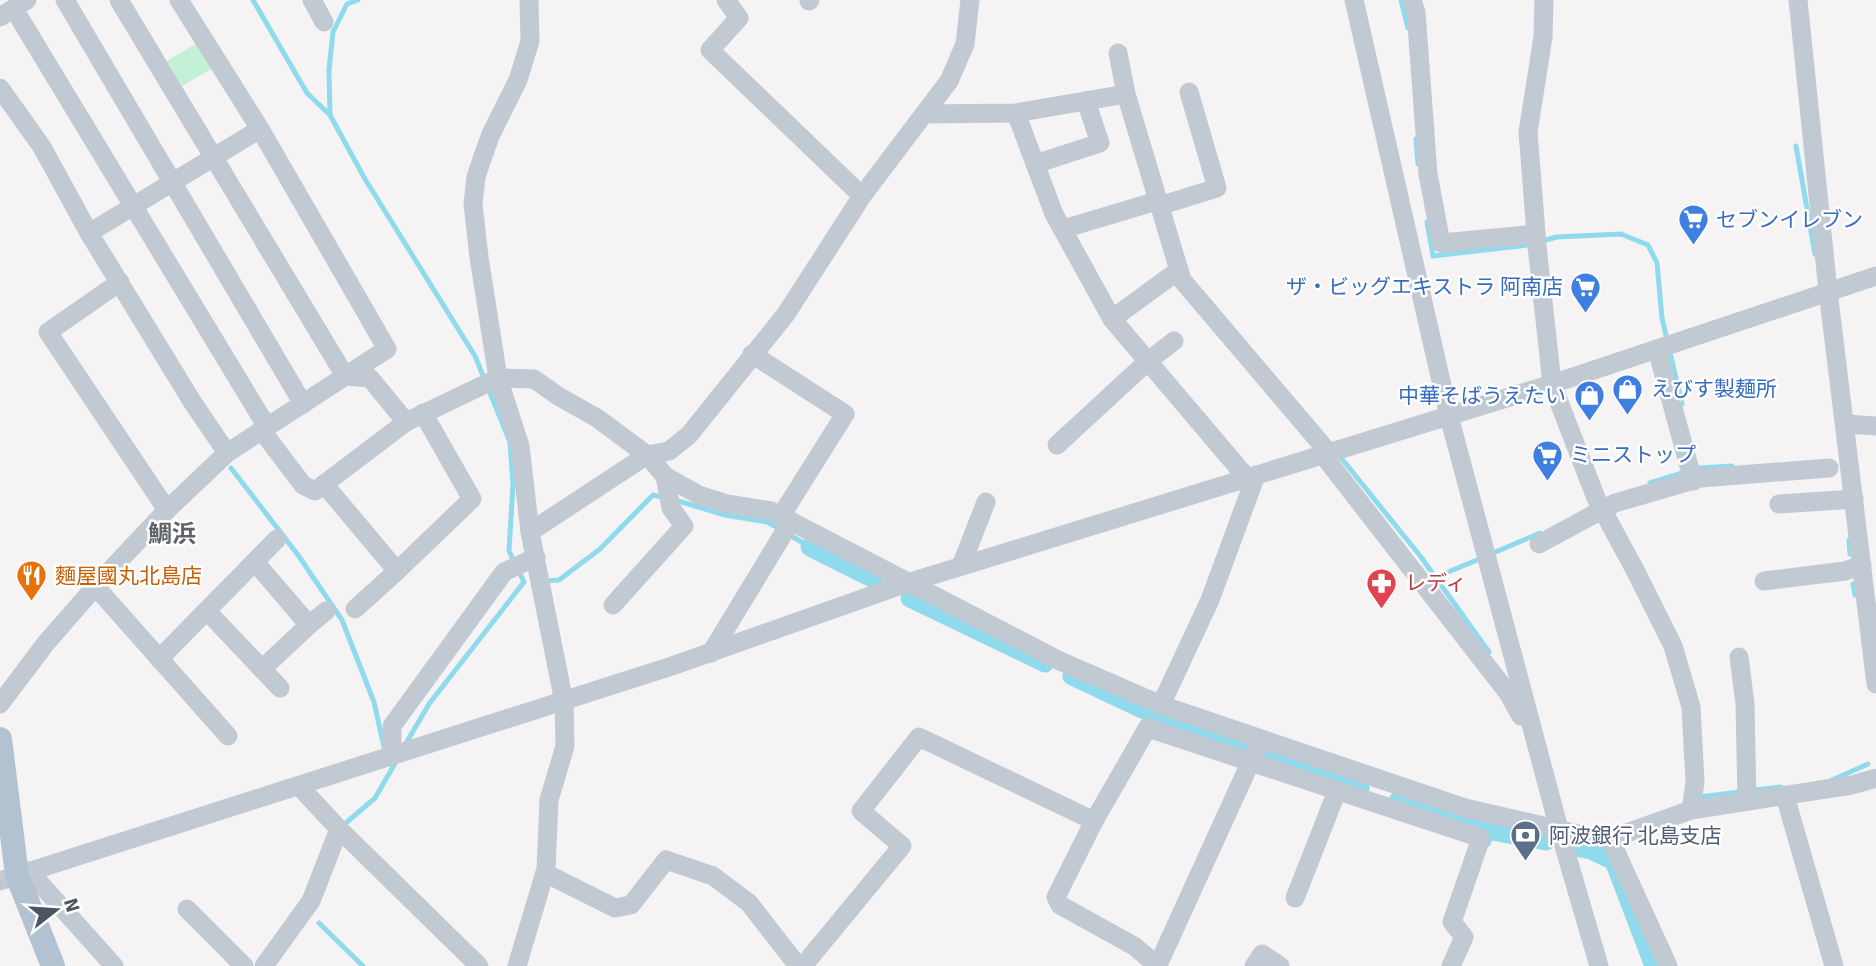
<svg xmlns="http://www.w3.org/2000/svg" width="1876" height="966" font-family="Signika,'Noto Sans JP',sans-serif">
  <style>
    .green { fill: #c3f1d5 }
    .lines { fill: none; stroke-linecap: round; stroke-linejoin: round }
    .stream { stroke: #90daee; stroke-width: 5 }
    .canal { stroke: #90daee; stroke-width: 19 }
    .minor { stroke: #c1cad2; stroke-width: 19 }
    .major { stroke: #b3c2d1; stroke-width: 24 }
    .labels { text-anchor: middle; dominant-baseline: central; stroke-width: 5; stroke-linejoin: round; paint-order: stroke }
    .shop-label { font-size: 21px; fill: #366cbe; stroke: #fff; text-anchor: start }
    .food-label { font-size: 21px; fill: #c56008; stroke: #fff; text-anchor: start }
    .health-label { font-size: 21px; fill: #be3a42; stroke: #fff; text-anchor: start }
    .service-label { font-size: 21px; fill: #4e5e75; stroke: #fff; text-anchor: start }
    .quarter-label { font-size: 24px; font-weight: bold; fill: #5f6368; stroke: #fff }
  </style>
  <rect width="100%" height="100%" fill="#f5f3f3"/>
  <path class="green" d="M197,43L213,68L182,86L167,61Z"/>
  <g class="lines">
    <g class="stream">
      <path d="M253,0L307,93L330,115"/>
      <path d="M358,0L347,4L333,32L329,70L330,115L365,179L475,356L510,442L513,484L509,551L524,582L429,704L405,745"/>
      <path d="M1401,0L1408,28"/>
      <path d="M1416,139L1418,164"/>
      <path d="M1796,146L1815,254"/>
      <path d="M1427,222L1433,256L1527,245L1557,237L1621,234L1648,245L1657,263L1662,318L1682,404"/>
      <path d="M1338,454L1421,557L1489,652"/>
      <path d="M231,468L298,555L342,620L374,702L384,747"/>
      <path d="M1650,483L1698,468L1732,466"/>
      <path d="M675,500L725,515L767,522L780,529"/>
      <path d="M788,534L810,547"/>
      <path d="M1849,540L1850,554"/>
      <path d="M1491,554L1540,533"/>
      <path d="M1436,577L1482,558"/>
      <path d="M545,581L559,580L600,549L653,495L666,498"/>
      <path d="M1853,584L1855,595"/>
      <path d="M1832,780L1868,764"/>
      <path d="M1699,797L1781,787"/>
      <path d="M347,822L375,798L397,760"/>
      <path d="M1488,844L1493,831"/>
      <path d="M319,923L363,966"/>
    </g>
    <g class="canal">
      <path d="M810,547L874,579"/>
      <path d="M910,598L1045,663"/>
      <path d="M1072,676L1140,708L1360,788"/>
      <path d="M1398,801L1493,831L1546,841"/>
      <path d="M1580,848L1591,850L1614,861L1654,966"/>
    </g>
    <g class="minor">
      <path d="M65,0L303,404"/>
      <path d="M119,0L345,376"/>
      <path d="M312,0L324,22"/>
      <path d="M726,0L739,18L710,50L862,196"/>
      <path d="M1354,0L1449,416L1559,829L1599,966"/>
      <path d="M1412,0L1416,12L1428,174L1441,243L1536,234"/>
      <path d="M1544,0L1543,37L1528,132L1537,246L1552,384L1596,498L1635,570L1673,646L1691,707L1695,782L1691,810"/>
      <path d="M1798,0L1828,291L1876,684"/>
      <path d="M809,1L810,0"/>
      <path d="M14,9L267,427"/>
      <path d="M0,17L27,0"/>
      <path d="M1118,53L1126,94"/>
      <path d="M0,88L42,147L89,233L193,403L227,453"/>
      <path d="M1016,113L1054,214L1112,319L1247,478"/>
      <path d="M924,114L1016,113L1126,94L1182,280L1329,453"/>
      <path d="M1035,164L1100,143L1086,101"/>
      <path d="M1159,206L1217,188L1189,92"/>
      <path d="M1063,229L1157,201"/>
      <path d="M89,233L260,129"/>
      <path d="M120,282L48,332L167,510"/>
      <path d="M1112,319L1179,270"/>
      <path d="M1657,349L1693,481"/>
      <path d="M752,354L845,414L781,516"/>
      <path d="M345,376L370,378L406,422L498,378L534,379L558,396L597,418L647,455L665,476L699,495L727,504L771,511L1060,661L1161,705L1465,808L1587,836L1610,839L1691,810L1852,785L1876,778"/>
      <path d="M1846,424L1876,426"/>
      <path d="M262,431L303,485L315,491L406,422"/>
      <path d="M1057,445L1148,361L1174,341"/>
      <path d="M1323,455L1508,693L1521,716"/>
      <path d="M324,484L397,571L472,499L423,413"/>
      <path d="M1779,504L1854,499"/>
      <path d="M530,532L647,455L669,451L689,435L786,314L862,196L949,81L965,44L970,0"/>
      <path d="M1539,544L1615,503L1701,478L1829,468"/>
      <path d="M255,562L309,625L262,669"/>
      <path d="M961,566L986,502"/>
      <path d="M1764,581L1845,571L1862,565"/>
      <path d="M95,586L228,736"/>
      <path d="M613,605L684,526L671,508L665,476"/>
      <path d="M355,609L397,571"/>
      <path d="M207,611L280,688"/>
      <path d="M309,625L326,611"/>
      <path d="M711,653L791,521"/>
      <path d="M1739,657L1745,704L1747,801"/>
      <path d="M159,659L277,539"/>
      <path d="M0,704L46,643L102,579L167,510L227,453L387,349L260,129L179,0"/>
      <path d="M1161,705L1210,600L1256,475"/>
      <path d="M1148,728L1481,838L1452,922L1464,937L1451,966"/>
      <path d="M392,756V726L504,572L536,557"/>
      <path d="M299,786L339,829L479,966"/>
      <path d="M1785,796L1834,966"/>
      <path d="M1094,821L1056,897L1060,905L1134,946L1158,966"/>
      <path d="M1610,839L1668,966"/>
      <path d="M29,871L114,966"/>
      <path d="M545,873L615,908L631,905L666,860L713,876L749,903L798,966"/>
      <path d="M0,881L672,666L907,583L1552,384L1876,276"/>
      <path d="M1295,898L1337,791"/>
      <path d="M187,909L244,966"/>
      <path d="M1158,965L1256,750"/>
      <path d="M264,966L311,901L339,829"/>
      <path d="M517,966L546,869L549,800L565,746L564,702L530,532L520,446L498,378L479,257L473,204L476,177L483,156L491,134L518,80L530,41L529,0"/>
      <path d="M803,966L902,846L861,811L919,737L1094,821L1148,727"/>
      <path d="M1254,966L1262,954L1280,966"/>
    </g>
    <path class="major" d="M0,739L17,875L53,966"/>
  </g>
  <defs>
    <symbol id="supermarket-pin" viewBox="-11 -11 22 30"><path d="M0 17L-7.5 6A9.5 9.5 0 1 1 7.5 6Z" fill="#3f7fe0" stroke="#fff"/><path d="M-6-5.5h2.5l.6 2H6L4.5 2H-2.5L-4.4-4H-6ZM-1.5 3.2a1.3 1.3 0 1 0 .1 0ZM3 3.2a1.3 1.3 0 1 0 .1 0Z" fill="#fff"/></symbol>
    <symbol id="shop-pin" viewBox="-11 -11 22 30"><path d="M0 17L-7.5 6A9.5 9.5 0 1 1 7.5 6Z" fill="#3f7fe0" stroke="#fff"/><path d="M-5-2.5h2.3a2.7 3.5 0 0 1 5.4 0H5L5.5 6h-11ZM-1.5-2.5h3a1.5 2.3 0 0 0-3 0Z" fill="#fff"/></symbol>
    <symbol id="restaurant-pin" viewBox="-11 -11 22 30"><path d="M0 17L-7.5 6A9.5 9.5 0 1 1 7.5 6Z" fill="#e8710a" stroke="#fff"/><path d="M-5-6h1v4h1v-4h1v4h1v-4h1v5L-1.5 .5V6h-2V.5L-5-1ZM5-6V6H3V1.5H1.5Q1.5-4 5-6Z" fill="#fff"/></symbol>
    <symbol id="pharmacy-pin" viewBox="-11 -11 22 30"><path d="M0 17L-7.5 6A9.5 9.5 0 1 1 7.5 6Z" fill="#e0444e" stroke="#fff"/><path d="M-2-6h4v4h4v4h-4v4h-4v-4h-4v-4h4Z" fill="#fff"/></symbol>
    <symbol id="bank-pin" viewBox="-11 -11 22 30"><path d="M0 17L-7.5 6A9.5 9.5 0 1 1 7.5 6Z" fill="#5c6f8a" stroke="#fff"/><path d="M-6-4H6V4H-6ZM0-2.3a2.3 2.3 0 1 0 0 4.6a2.3 2.3 0 1 0 0-4.6Z" fill="#fff"/></symbol>
  </defs>
  <g fill-rule="evenodd">
    <use href="#supermarket-pin" x="1676" y="202" width="35" height="47"/>
    <use href="#supermarket-pin" x="1568" y="270" width="35" height="47"/>
    <use href="#shop-pin" x="1610" y="372" width="35" height="47"/>
    <use href="#shop-pin" x="1572" y="378" width="35" height="47"/>
    <use href="#supermarket-pin" x="1530" y="438" width="35" height="47"/>
    <use href="#restaurant-pin" x="14" y="558" width="35" height="47"/>
    <use href="#pharmacy-pin" x="1364" y="566" width="35" height="47"/>
    <use href="#bank-pin" x="1508" y="818" width="35" height="47"/>
  </g>
  <g class="labels">
    <g class="shop-label">
      <text x="1716" y="220">セブンイレブン</text>
      <text x="1563" y="287" text-anchor="end">ザ・ビッグエキストラ 阿南店</text>
      <text x="1651" y="389">えびす製麺所</text>
      <text x="1566" y="396" text-anchor="end">中華そばうえたい</text>
      <text x="1570" y="455">ミニストップ</text>
    </g>
    <g class="food-label">
      <text x="55" y="576">麵屋國丸北島店</text>
    </g>
    <g class="health-label">
      <text x="1405" y="583">レディ</text>
    </g>
    <g class="service-label">
      <text x="1549" y="836">阿波銀行 北島支店</text>
    </g>
    <g class="quarter-label">
      <text x="172" y="534">鯛浜</text>
    </g>
  </g>
  <g transform="translate(56 910) rotate(73)" stroke="#ffffff" stroke-width="5" paint-order="stroke">
  <path d="M0-5L12 26L0 18L-12 26Z" fill="#4a5661"/>
  <text y="-10" font-size="19" font-weight="bold" text-anchor="middle" fill="#4a5661">N</text>
  </g>
</svg>
